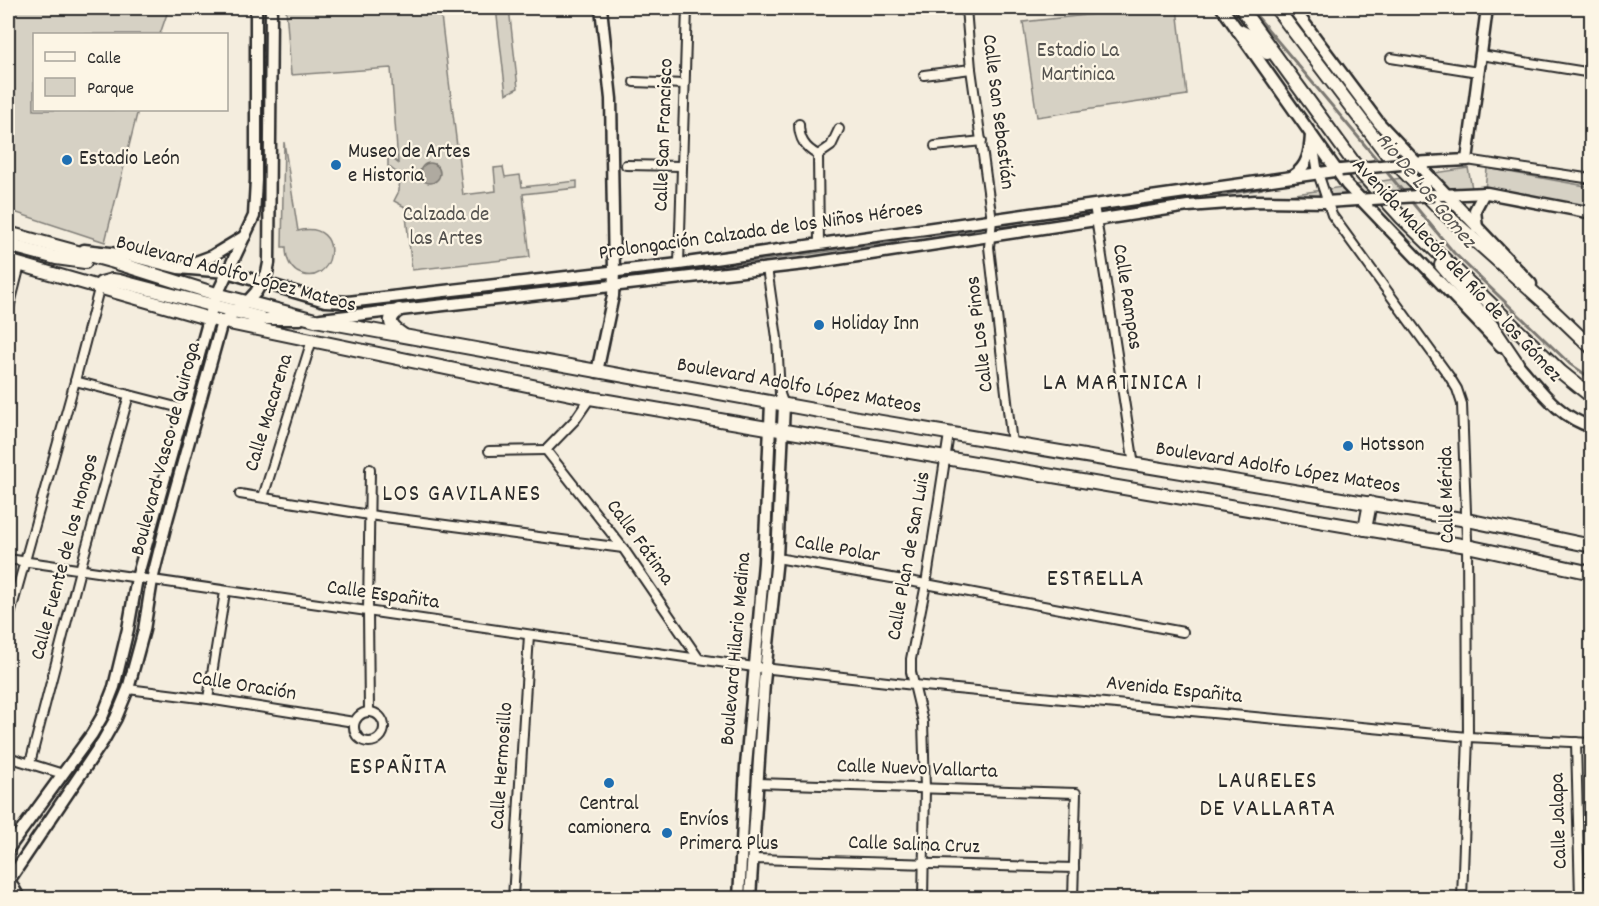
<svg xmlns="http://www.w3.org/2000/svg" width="1599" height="906" font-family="Dekko,sans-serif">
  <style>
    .green { fill: #d6d1c4; stroke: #807e78; stroke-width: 1.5; fill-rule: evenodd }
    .water { fill: #afaaa0; stroke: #7a7771; stroke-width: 1.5 }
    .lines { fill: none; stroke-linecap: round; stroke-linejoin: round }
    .stream { stroke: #7a7771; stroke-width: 3 }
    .street-casing { stroke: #2b2b2b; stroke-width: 12 }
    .secondary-casing { stroke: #2b2b2b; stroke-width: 15 }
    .primary-casing { stroke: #2b2b2b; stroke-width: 16 }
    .street { stroke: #fcf5e5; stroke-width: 8 }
    .secondary { stroke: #fcf5e5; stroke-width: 10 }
    .primary { stroke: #fcf5e5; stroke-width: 12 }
    .secondary-bridge-casing { stroke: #2b2b2b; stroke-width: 15; stroke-linecap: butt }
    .secondary-bridge { stroke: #fcf5e5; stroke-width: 10 }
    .poi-dot { fill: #1f6fb2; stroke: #fcf5e5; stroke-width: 2 }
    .labels { text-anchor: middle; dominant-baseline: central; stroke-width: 4.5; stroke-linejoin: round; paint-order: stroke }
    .park-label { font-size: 21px; fill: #565451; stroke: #fcf5e5 }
    .street-label { font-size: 21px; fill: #2b2b2b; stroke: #fcf5e5 }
    .poi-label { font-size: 21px; fill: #2b2b2b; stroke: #fcf5e5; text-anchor: start }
    .water-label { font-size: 22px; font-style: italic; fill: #595754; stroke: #fcf5e5 }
    .quarter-label { font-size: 24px; letter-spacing: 1.5px; fill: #2b2b2b; stroke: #fcf5e5 }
  </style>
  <rect width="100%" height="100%" fill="#f4edde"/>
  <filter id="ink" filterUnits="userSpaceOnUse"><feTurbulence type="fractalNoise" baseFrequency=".0167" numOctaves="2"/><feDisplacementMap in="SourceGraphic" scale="12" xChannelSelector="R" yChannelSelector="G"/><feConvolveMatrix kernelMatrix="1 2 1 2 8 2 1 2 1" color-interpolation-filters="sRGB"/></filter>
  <g filter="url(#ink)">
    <g class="green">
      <path d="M8,8H169L160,34H34V110H138L105,242L8,210Z"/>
      <path d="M286,8H440L463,195L496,191L494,168L503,167L505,177L520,175L522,187L577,181V188L523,194L530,257L412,270L405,207L394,201L399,191L400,175L388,166V155L398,163L391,68L291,75Z"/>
      <path d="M496,8H509L518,88L506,94Z"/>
      <path d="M1150,8H1177L1187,95L1037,117L1023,22Z"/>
      <path d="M284,142L298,231C349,219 334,292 297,272C288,266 286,257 286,247H282Z"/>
      <path d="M1468,168L1472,188L1203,209L870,254L423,303L819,245L979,227L1262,185V189L1153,206L1209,200L1289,195ZM1023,224L935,239L889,243L587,284L466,297Z"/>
      <path d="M1487,168L1591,187V211L1485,191Z"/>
    </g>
    <circle class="water" cx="430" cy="173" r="10"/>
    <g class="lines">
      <g class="stream">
        <path d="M1250,8L1379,162"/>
        <path d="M1385,170L1406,195"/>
        <path d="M1410,200L1454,253L1570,364L1592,379"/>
      </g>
      <defs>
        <g id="street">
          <path d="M966,8L971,69L992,220L989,247L1012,444"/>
          <path d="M1481,55L1592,73"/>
          <path d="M1391,58L1478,72"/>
          <path d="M924,75L971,69"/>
          <path d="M634,82L684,84"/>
          <path d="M799,124C799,139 805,148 818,155"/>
          <path d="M1313,142L1318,173L1332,215L1449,376L1457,389L1462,404L1467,539L1468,737L1462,898"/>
          <path d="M935,146L982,141"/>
          <path d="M818,155L819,245"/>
          <path d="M818,155L831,146L839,129"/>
          <path d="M1467,160L1592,179"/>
          <path d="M626,165L682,166"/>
          <path d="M1094,205L1134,465"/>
          <path d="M679,264L687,8"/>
          <path d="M767,268L777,338L780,394L784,405"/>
          <path d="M8,312L20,265"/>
          <path d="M75,381L184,409"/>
          <path d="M546,450L623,548L699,659"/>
          <path d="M546,450L575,420L590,398"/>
          <path d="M489,451L546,450"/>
          <path d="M240,494L369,515L623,548"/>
          <path d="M263,497L312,340"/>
          <path d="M777,558L926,584L1183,632"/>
          <path d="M8,559L754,667L914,685L1468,737L1592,743"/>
          <path d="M8,622L75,381L99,289"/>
          <path d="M128,689L208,699L354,722"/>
          <path d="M208,699L225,592"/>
          <circle cx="369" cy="727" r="15"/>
          <path d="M369,712L368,612L370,469"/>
          <path d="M1576,742L1580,898"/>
          <path d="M8,757L63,774"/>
          <path d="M30,763L80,570L129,395"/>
          <path d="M757,783L1076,793L1073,898"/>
          <path d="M753,859L1074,868"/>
          <path d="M513,898L529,635"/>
          <path d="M923,898L925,788L923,722L911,672V659L926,584L949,434"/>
        </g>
        <g id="secondary">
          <path d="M1222,8L1347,185L1501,346"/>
          <path d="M1293,8L1379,123L1531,284"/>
          <path d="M1411,163L1467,160L1487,8"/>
          <path d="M1293,176C1308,166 1310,152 1311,135"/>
          <path d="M1441,195L1487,193L1592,213"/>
          <path d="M1477,228L1475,210L1484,193"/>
          <path d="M84,250L127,255L178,268L227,272L325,301L348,302L679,264L1341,170"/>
          <path d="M185,266L212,256L245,236"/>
          <path d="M253,319H300"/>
          <path d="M321,319L805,264L1188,206L1255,201L1326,202L1372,199"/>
          <path d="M1512,358C1537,384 1555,416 1592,427"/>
          <path d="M597,372L613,296L614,272L611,99L601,8"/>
          <path d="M8,849L92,734L103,715L114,687L128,629L137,578L214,301L254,216L256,180V8"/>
          <path d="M9,880L19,898"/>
          <path d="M8,882L103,741L116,718L128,689L144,630L152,580L167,520L222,322L247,302L256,292L267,273L269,263L271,8"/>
          <path d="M739,898L746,766L764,563L771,403"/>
          <path d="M750,898L764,683L777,558L784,405"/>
        </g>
        <g id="primary">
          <path d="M1241,8L1362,174L1402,218L1561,372L1592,397"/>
          <path d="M1276,8L1386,153L1442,211L1543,301L1592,348"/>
          <path d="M1238,30L1252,37L1267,53"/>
          <path d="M8,233L114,262L216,294L315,320L858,418L1467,520L1592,546"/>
          <path d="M8,245L56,258L85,262"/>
          <path d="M8,261L210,319L590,398L1467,546L1592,573"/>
          <path d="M1441,265L1492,326L1517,363"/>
          <path d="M99,289L101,283L112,280L119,281L261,318"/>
          <path d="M399,310C385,320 391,327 403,335"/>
          <path d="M1365,529L1370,503"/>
        </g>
      </defs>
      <use href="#street" class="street-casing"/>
      <use href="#secondary" class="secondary-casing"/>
      <use href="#primary" class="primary-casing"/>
      <use href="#street" class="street"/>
      <use href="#secondary" class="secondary"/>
      <use href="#primary" class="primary"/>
      <defs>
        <g id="secondary-bridge">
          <path d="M1341,170L1401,164"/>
          <path d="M1416,197L1426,183"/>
          <path d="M1372,199L1434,195"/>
        </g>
      </defs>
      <use href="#secondary-bridge" class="secondary-bridge-casing"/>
      <use href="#secondary-bridge" class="secondary-bridge"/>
    </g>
  </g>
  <g class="poi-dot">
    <circle cx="67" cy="160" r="6"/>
    <circle cx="336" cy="165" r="6"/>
    <circle cx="819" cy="325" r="6"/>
    <circle cx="1348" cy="446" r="6"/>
    <circle cx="609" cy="783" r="6"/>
    <circle cx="667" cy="833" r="6"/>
  </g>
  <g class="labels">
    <g class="park-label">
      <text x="1078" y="52">Estadio La<tspan x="1078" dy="24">Martinica</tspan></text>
      <text x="446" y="216">Calzada de<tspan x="446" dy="24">las Artes</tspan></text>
    </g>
    <g class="street-label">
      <text transform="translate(997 112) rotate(83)">Calle San Sebastián</text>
      <text transform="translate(665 135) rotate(-88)">Calle San Francisco</text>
      <text transform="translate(761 232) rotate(-8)">Prolongación Calzada de los Niños Héroes</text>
      <text transform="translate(1456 271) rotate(47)">Avenida Malecón del Río de los Gómez</text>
      <text transform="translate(236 275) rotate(15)">Boulevard Adolfo López Mateos</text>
      <text transform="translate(1126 297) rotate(81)">Calle Pampas</text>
      <text transform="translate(981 334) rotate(-97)">Calle Los Pinos</text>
      <text transform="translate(799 387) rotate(10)">Boulevard Adolfo López Mateos</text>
      <text transform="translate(270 413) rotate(-73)">Calle Macarena</text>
      <text transform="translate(167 449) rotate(-75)">Boulevard Vasco de Quiroga</text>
      <text transform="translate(1278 469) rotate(9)">Boulevard Adolfo López Mateos</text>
      <text transform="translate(1448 495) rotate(-91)">Calle Mérida</text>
      <text transform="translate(639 543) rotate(54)">Calle Fátima</text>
      <text transform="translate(837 550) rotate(10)">Calle Polar</text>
      <text transform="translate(910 556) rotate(-80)">Calle Plan de San Luis</text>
      <text transform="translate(66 557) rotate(-75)">Calle Fuente de los Hongos</text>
      <text transform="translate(383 596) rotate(8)">Calle Españita</text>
      <text transform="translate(737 649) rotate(-85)">Boulevard Hilario Medina</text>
      <text transform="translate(244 687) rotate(9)">Calle Oración</text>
      <text transform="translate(1174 691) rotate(6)">Avenida Españita</text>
      <text transform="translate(503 766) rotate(-86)">Calle Hermosillo</text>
      <text transform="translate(917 770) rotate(2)">Calle Nuevo Vallarta</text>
      <text transform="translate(1560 821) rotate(-92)">Calle Jalapa</text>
      <text transform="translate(914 846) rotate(2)">Calle Salina Cruz</text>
    </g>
    <g class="poi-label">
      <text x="348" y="153">Museo de Artes<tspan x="348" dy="24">e Historia</tspan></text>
      <text x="79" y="160">Estadio León</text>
      <text x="831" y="325">Holiday Inn</text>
      <text x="1360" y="446">Hotsson</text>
      <text x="609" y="805" text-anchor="middle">Central<tspan x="609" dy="24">camionera</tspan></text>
      <text x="679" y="821">Envíos<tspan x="679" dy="24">Primera Plus</tspan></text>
    </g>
    <g class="water-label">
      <text transform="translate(1425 191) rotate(50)">Rio De Los Gomez</text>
    </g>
    <g class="quarter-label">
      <text x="1123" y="384">LA MARTINICA 1</text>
      <text x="462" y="495">LOS GAVILANES</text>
      <text x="1096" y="580">ESTRELLA</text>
      <text x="399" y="768">ESPAÑITA</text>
      <text x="1268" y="782">LAURELES<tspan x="1268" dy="28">DE VALLARTA</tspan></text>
    </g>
  </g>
  <rect width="1599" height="906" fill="none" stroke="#fcf5e5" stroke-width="30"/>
  <rect x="15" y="15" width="1569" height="876" fill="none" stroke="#2b2b2b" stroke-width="2" filter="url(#ink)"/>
  <rect x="33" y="33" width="195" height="78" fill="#fcf5e5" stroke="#a8a49b" stroke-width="1.5"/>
  <rect x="45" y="52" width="30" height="9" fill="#fcf5e5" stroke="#a8a49b" stroke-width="1.5"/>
  <text x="87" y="63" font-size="18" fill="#2b2b2b">Calle</text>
  <rect x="45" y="78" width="30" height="18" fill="#d6d1c4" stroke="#a8a49b" stroke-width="1.5"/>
  <text x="87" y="93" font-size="18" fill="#2b2b2b">Parque</text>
</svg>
